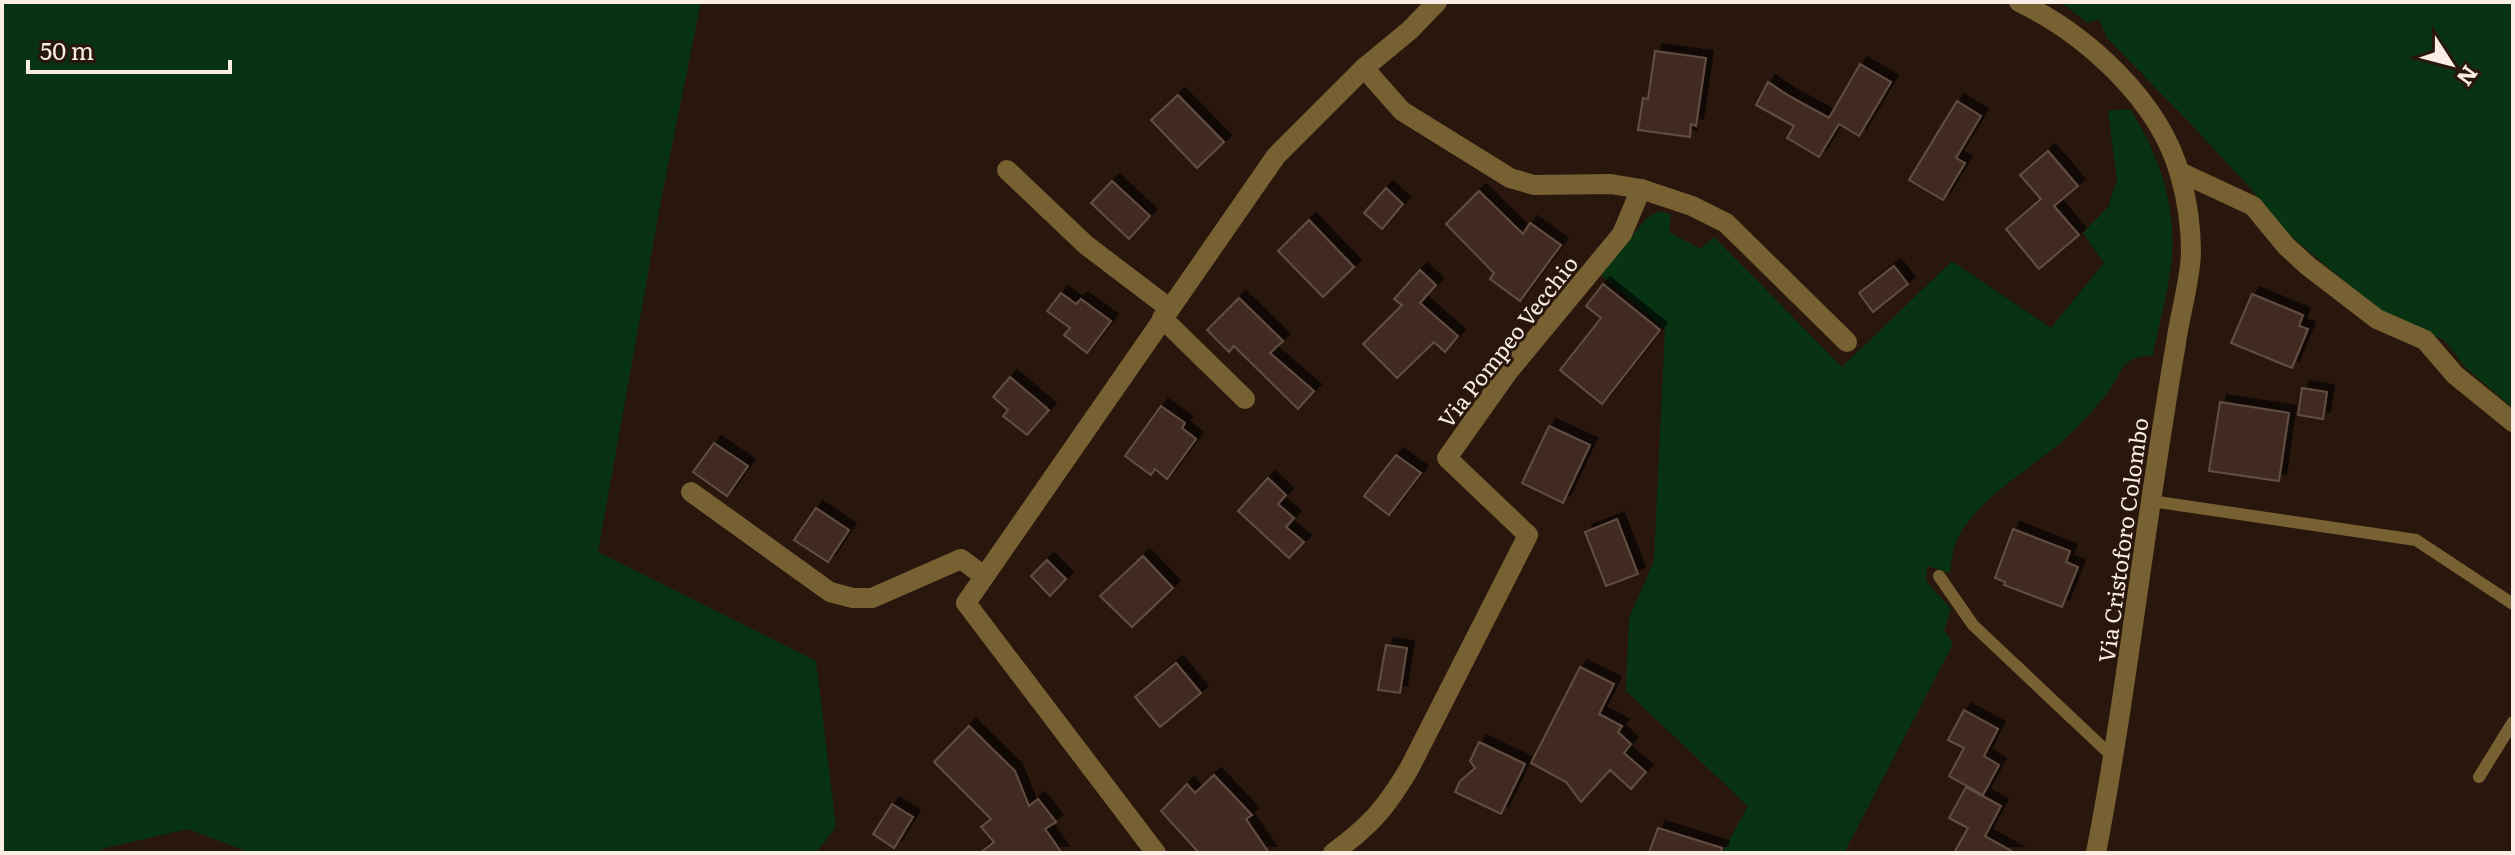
<svg xmlns="http://www.w3.org/2000/svg" width="2515" height="855" font-family="Literata,serif">
  <style>
    .green { fill: #073313 }
    .building { fill: #3f2c22; stroke: #634e43; stroke-width: 2; filter: url(#shadow) }
    .lines { fill: none; stroke-linecap: round; stroke-linejoin: round }
    .service { stroke: #776031; stroke-width: 12 }
    .minor { stroke: #776031; stroke-width: 20 }
    .tertiary { stroke: #776031; stroke-width: 20 }
    .labels { text-anchor: middle; dominant-baseline: central; stroke-width: 6; stroke-linejoin: round; paint-order: stroke }
    .street-label { font-size: 22px; fill: #faede6; stroke: #29170d }
  </style>
  <defs>
    <filter id="shadow"><feDropShadow dx="7" dy="-7" stdDeviation="0" flood-color="#0009"/></filter>
  </defs>
  <rect width="100%" height="100%" fill="#29170d"/>
  <g class="green">
    <path d="M2,2H701L662,195L598,552L816,661L836,827L816,853H251L188,829L105,848L98,853H2Z"/>
    <path d="M2061,2H2513V408L2466,368L2444,340L2384,314L2281,228L2252,190L2190,123L2108,39L2099,19L2087,23Z"/>
    <path d="M2130,109C2158,153 2176,203 2172,257C2169,289 2159,323 2153,355C2116,358 2125,372 2105,396C2091,413 2075,430 2058,445C2026,471 1989,493 1965,526C1954,540 1952,555 1950,573L1927,566L1926,581L1951,609L1944,630L1953,644L1844,853H1722L1748,806L1626,691L1629,618L1654,561L1665,329L1601,275L1646,219L1659,211L1671,214L1669,232L1700,249L1714,237L1842,367L1952,261L2051,328L2104,263L2083,233L2108,207L2117,181L2108,111Z"/>
  </g>
  <g class="building">
    <path d="M1655,51L1706,58L1696,126L1691,124L1690,137L1638,130L1643,98L1648,99Z"/>
    <path d="M1860,64L1891,82L1859,136L1839,124L1819,157L1787,138L1794,126L1756,105L1768,82L1789,96L1829,118Z"/>
    <path d="M1178,95L1224,142L1197,168L1151,120Z"/>
    <path d="M1957,101L1981,116L1956,158L1965,163L1943,200L1909,180Z"/>
    <path d="M2048,151L2078,186L2054,206L2079,235L2039,269L2006,229L2041,199L2020,175Z"/>
    <path d="M1112,181L1150,216L1129,239L1091,203Z"/>
    <path d="M1386,188L1403,204L1382,229L1364,213Z"/>
    <path d="M1479,191L1523,234L1530,223L1561,245L1520,301L1490,279L1494,273L1446,224Z"/>
    <path d="M1309,220L1354,267L1323,297L1278,251Z"/>
    <path d="M1894,266L1908,284L1873,312L1859,293Z"/>
    <path d="M1420,270L1436,285L1420,303L1458,336L1445,352L1434,342L1397,378L1363,344L1402,305L1394,299Z"/>
    <path d="M1603,284L1660,330L1602,404L1560,370L1601,318L1586,306Z"/>
    <path d="M1061,293L1076,304L1081,299L1111,321L1087,353L1064,335L1070,328L1047,311Z"/>
    <path d="M2252,294L2303,315L2299,326L2308,329L2292,368L2231,343Z"/>
    <path d="M1239,298L1283,341L1270,353L1314,391L1298,409L1234,346L1229,352L1207,330Z"/>
    <path d="M1010,377L1049,410L1027,435L1003,416L1008,410L993,397Z"/>
    <path d="M2302,388L2327,392L2323,419L2298,415Z"/>
    <path d="M2220,402L2289,413L2279,481L2209,471Z"/>
    <path d="M1161,406L1185,423L1182,428L1196,439L1167,479L1155,469L1151,475L1125,456Z"/>
    <path d="M1549,426L1590,445L1563,503L1522,483Z"/>
    <path d="M714,443L748,466L727,496L693,472Z"/>
    <path d="M1396,455L1421,473L1389,515L1364,496Z"/>
    <path d="M1268,478L1286,495L1278,504L1294,518L1286,527L1304,542L1289,558L1238,511Z"/>
    <path d="M816,508L849,530L828,562L794,540Z"/>
    <path d="M1617,519L1638,574L1606,586L1585,532Z"/>
    <path d="M2013,529L2070,551L2066,562L2078,567L2062,607L2004,585L2005,582L1995,578Z"/>
    <path d="M1143,556L1173,588L1132,627L1100,596Z"/>
    <path d="M1047,560L1066,579L1050,596L1031,576Z"/>
    <path d="M1386,645L1407,648L1400,693L1378,690Z"/>
    <path d="M1176,663L1201,693L1160,727L1135,697Z"/>
    <path d="M1580,667L1614,684L1599,714L1622,726L1618,732L1631,744L1624,753L1646,772L1631,789L1610,770L1581,802L1566,782L1531,763Z"/>
    <path d="M1964,710L1998,729L1984,756L1999,765L1983,795L1949,776L1964,748L1948,740Z"/>
    <path d="M969,726L1015,771L1029,806L1038,799L1056,822L1045,829L1062,853H980L994,842L981,827L991,819L934,762Z"/>
    <path d="M1479,742L1525,764L1501,814L1455,792L1460,781L1475,768L1470,761Z"/>
    <path d="M1214,775L1252,815L1246,819L1269,853H1199L1161,811L1187,784L1195,793Z"/>
    <path d="M1966,787L2001,806L1985,836L2015,853H1954L1968,828L1949,818Z"/>
    <path d="M892,804L913,817L894,848L873,834Z"/>
    <path d="M1658,828L1722,848L1721,853H1649Z"/>
  </g>
  <g class="lines">
    <g class="service">
      <path d="M2151,501L2416,540L2513,604"/>
      <path d="M1939,576L1973,625L2114,758"/>
      <path d="M2479,777L2513,722"/>
    </g>
    <g class="minor">
      <path d="M1007,170L1086,245L1169,308"/>
      <path d="M2180,172L2253,206L2286,246L2308,266L2377,319L2425,340L2455,375L2513,422"/>
      <path d="M1641,189L1692,206L1726,223L1847,342"/>
      <path d="M1162,318L1245,399"/>
      <path d="M691,492L830,592L853,598H872L961,559L984,576"/>
      <path d="M1156,853L966,603L1276,156L1364,68L1410,30L1437,2"/>
      <path d="M1333,853C1371,825 1385,809 1409,769L1528,535L1447,458L1508,372L1622,234L1641,189L1611,184L1534,185L1510,178L1402,111L1364,68"/>
    </g>
    <path class="tertiary" d="M2019,2C2086,34 2160,101 2180,175C2187,199 2191,227 2191,253C2190,282 2180,313 2176,343C2168,389 2161,435 2154,481C2135,605 2120,729 2096,853"/>
  </g>
  <g class="labels">
    <g class="street-label">
      <text transform="translate(1507 341) rotate(-52)">Via Pompeo Vecchio</text>
      <text transform="translate(2122 540) rotate(-82)">Via Cristoforo Colombo</text>
    </g>
  </g>
  <rect width="2515" height="855" fill="none" stroke="#faede6" stroke-width="8"/>
  <g transform="translate(2451 64) rotate(126)" stroke="#29170d" stroke-width="6" paint-order="stroke">
  <path d="M0-6L14 30L0 20L-14 30Z" fill="#faede6"/>
  <text y="-12" font-size="22" font-weight="bold" text-anchor="middle" fill="#faede6">N</text>
  </g>
  <path d="M28 60v12h202v-12" fill="none" stroke="#faede6" stroke-width="4"/>
  <text x="40" y="60" font-size="24" fill="#faede6" stroke="#29170d" stroke-width="6" paint-order="stroke">50 m</text>
</svg>
